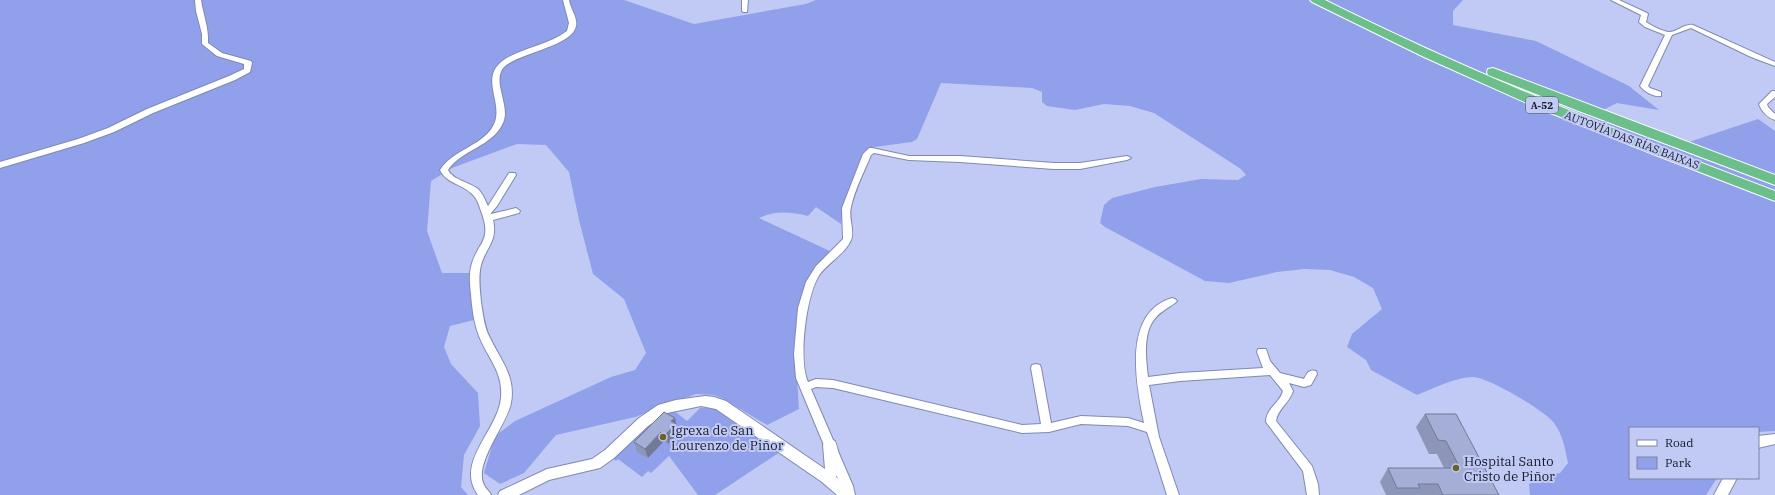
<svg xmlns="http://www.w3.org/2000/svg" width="1775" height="495" font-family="'IBM Plex Serif',serif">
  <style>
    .green { fill: #91a0ea }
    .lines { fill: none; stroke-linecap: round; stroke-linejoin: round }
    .minor-casing { stroke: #8089b0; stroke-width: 2 }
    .tertiary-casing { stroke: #8089b0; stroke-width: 2 }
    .motorway-casing { stroke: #fff; stroke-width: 2 }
    .minor { fill: #fff; fill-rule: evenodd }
    .tertiary { fill: #fff; fill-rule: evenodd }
    .motorway { fill: #6cbf8a; fill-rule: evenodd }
    .wall { fill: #8d96b8 }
    .shaded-wall { fill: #737a96 }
    .building { fill: #a4aed6; stroke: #737a96 }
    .poi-dot { fill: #6e602d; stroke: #c0caf4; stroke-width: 1.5 }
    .labels { text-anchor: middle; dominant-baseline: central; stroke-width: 4; stroke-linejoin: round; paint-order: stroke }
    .shield { fill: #c0caf4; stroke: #484d64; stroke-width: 1 }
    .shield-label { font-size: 10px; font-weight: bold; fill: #151827 }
    .street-label { font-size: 11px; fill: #151827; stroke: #c0caf4 }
    .near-poi-label { font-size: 13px; fill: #151827; stroke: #c0caf4; text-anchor: start }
  </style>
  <rect width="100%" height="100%" fill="#c0caf4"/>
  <g class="green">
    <path d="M0,0H624L694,24L806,4L816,0H1463L1453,11V25L1536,41L1629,86L1659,110L1617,103L1603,110L1686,143L1758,119L1775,131V431L1758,432V428H1630V478H1717L1706,495H1530L1529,484L1545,476L1560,473L1568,463C1565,449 1563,435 1554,423C1545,411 1487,376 1472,377C1454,378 1434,388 1417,395L1371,370L1366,360L1347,347L1352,334L1382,309L1373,288L1354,277L1330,270L1304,269L1277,272L1229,283L1205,281L1105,227L1100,223L1104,205L1112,198L1155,187L1201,179L1238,180L1246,175L1241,169L1154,113L1130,106L1104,104L1075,110L1047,106L1042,102V92L1032,88L941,83L917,139L912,142L874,147L864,151L843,207L841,224L816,207L808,216C790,212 776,210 759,218L832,252L813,272L797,379L799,409L767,425L722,398L714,395L696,394L635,417L556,435L524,473L500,484L484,473L495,436L515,421L611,377L635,370L646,353L624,299L593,274L579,220L569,172L546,145L517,144L452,168L431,181L427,231L442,273H469L474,320L450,326L444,347L451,364L478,393L480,426L464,455L461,487L468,495H0Z"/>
    <path d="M700,408H714L780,452L715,495H698L669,456L651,473L648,471L642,477L618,459L616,461L612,458L656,417L673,410L687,421Z"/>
  </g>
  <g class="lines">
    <defs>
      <g id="minor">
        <path d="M195,0H201C203,14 209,28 208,43L222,53L251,61L252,63L250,72L235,80L153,113L114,132L84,143L0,168V162L78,139L108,128L147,109L229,76L244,69V64L217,56L202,44V34L196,11Z"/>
        <path d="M563,0H569C570,8 578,18 576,26C573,46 518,53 504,67C491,81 511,106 503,123C492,147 462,149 448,170C453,180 469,182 478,189C483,194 485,200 488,206L509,173H515L516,175L497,206L491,213V214L516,208L520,211L519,213L493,220C498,241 486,247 481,265C478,277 480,290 481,302C483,314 484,327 490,338C500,359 516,376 511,403C507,424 473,464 484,485C486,489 489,491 491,495H478C454,462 499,430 501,397C503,371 488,359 479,336C474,323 472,308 471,294C470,286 469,276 471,267C477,241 493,243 481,211C479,204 476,197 471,193C461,184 446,183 440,170C453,150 479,147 492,128C506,107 481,82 499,64C514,49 548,46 567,31L569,23Z"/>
        <path d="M742,0H748L747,12H743L742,11Z"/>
        <path d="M1611,0H1619L1647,13L1648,14L1646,22C1650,25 1664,32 1669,32C1677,32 1685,23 1693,25L1775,62V66L1751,57L1691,28L1672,35L1648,86L1650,88L1661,92V96C1653,97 1645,92 1640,86L1665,35L1645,27L1639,22L1641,15Z"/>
        <path d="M1772,91H1775V97L1767,104L1768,107L1775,114V120C1768,118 1761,111 1759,104Z"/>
        <path d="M869,148H872L909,156H960L1054,163H1080L1127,156L1131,158L1127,160L1080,169H1054L960,162L909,160L874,153L871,155C864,172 855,189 851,207C848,217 855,231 851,240C845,254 829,262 820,274C806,294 798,360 808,382L816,379L833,380L1022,425L1041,424L1031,368L1032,365L1036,364L1040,365L1041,368L1051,423L1081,416L1128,418L1144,423C1136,384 1122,313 1172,298L1175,299L1177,301L1175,303C1168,308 1158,313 1153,321C1143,336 1146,361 1148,377L1180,373L1263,368L1257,352L1258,349H1266L1270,361L1280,373L1304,379C1307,373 1309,369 1316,371L1317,374L1311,385L1304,387L1289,383L1293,391C1290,402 1277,410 1276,421L1312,466L1318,484L1319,495H1307L1303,471L1266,422C1266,408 1280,403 1283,391L1270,375L1180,381L1149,385L1159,437L1179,495H1167L1147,432L1128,426L1081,424L1049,432L1022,433L833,388L816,387L811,389L853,486L855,495H843L841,486L796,378L794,354L798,308L806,282L816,266L843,239L842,208L863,154Z"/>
      </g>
      <g id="tertiary">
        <path d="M705,396L714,397L726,401L825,469L823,445L825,441L830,439L835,441C839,451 842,468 836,477L852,491L854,495H837L822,482L716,409L701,406L667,413L648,426L614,458L600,468L549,480L519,495H498L500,491L547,469L592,459L605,450L639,418L658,405L676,400Z"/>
        <path d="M1775,434V444L1758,448V436Z"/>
        <path d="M1723,478H1737L1728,495H1714Z"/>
      </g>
      <g id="motorway">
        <path d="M1310,0H1325C1471,73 1622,133 1775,191V201L1653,154L1538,108L1424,57L1312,2Z"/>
        <path d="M1493,68L1775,175V185L1576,110L1488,75L1487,72L1488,69Z"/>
      </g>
    </defs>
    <use href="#minor" class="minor-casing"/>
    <use href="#tertiary" class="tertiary-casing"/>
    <use href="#motorway" class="motorway-casing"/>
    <use href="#minor" class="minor"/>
    <use href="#tertiary" class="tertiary"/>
    <use href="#motorway" class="motorway"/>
  </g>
  <g class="wall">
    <path d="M1425,414L1499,495H1386L1380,482L1388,468H1444L1437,454H1429L1416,427Z"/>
    <path d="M675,418L678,433L668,444L664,441L648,458L637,452L634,442Z"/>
  </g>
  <g class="shaded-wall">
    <path d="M675,418L678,433L668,444L666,434L671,421Z"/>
    <path d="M661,432L664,441L648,458L645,449Z"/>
  </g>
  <g class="building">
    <path d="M664,412L675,418L671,421L676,424L666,434L661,432L645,449L634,442Z"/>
    <path d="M1425,414H1456L1499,495H1443L1438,484H1418L1420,488H1397L1388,468H1460L1446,441L1438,440Z"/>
  </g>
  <g class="poi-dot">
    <circle cx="663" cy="437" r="4"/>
    <circle cx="1456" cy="468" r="4"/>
  </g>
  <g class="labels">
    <rect class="shield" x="1526" y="97" width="32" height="16" rx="3"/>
    <g class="shield-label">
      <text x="1542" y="105">A-52</text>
    </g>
    <g class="street-label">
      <text transform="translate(1632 140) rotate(21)">AUTOVÍA DAS RÍAS BAIXAS</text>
    </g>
    <g class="near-poi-label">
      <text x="671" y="430">Igrexa de San<tspan x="671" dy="15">Lourenzo de Piñor</tspan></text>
      <text x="1464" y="461">Hospital Santo<tspan x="1464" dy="15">Cristo de Piñor</tspan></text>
    </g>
  </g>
  <rect x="1629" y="427" width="130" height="52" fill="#c0caf4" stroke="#7c83a2"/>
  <rect x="1637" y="440" width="20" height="6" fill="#ffffff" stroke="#7c83a2"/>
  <text x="1665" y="447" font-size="12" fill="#151827">Road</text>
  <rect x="1637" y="457" width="20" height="12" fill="#91a0ea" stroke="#7c83a2"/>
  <text x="1665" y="467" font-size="12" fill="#151827">Park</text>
</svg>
